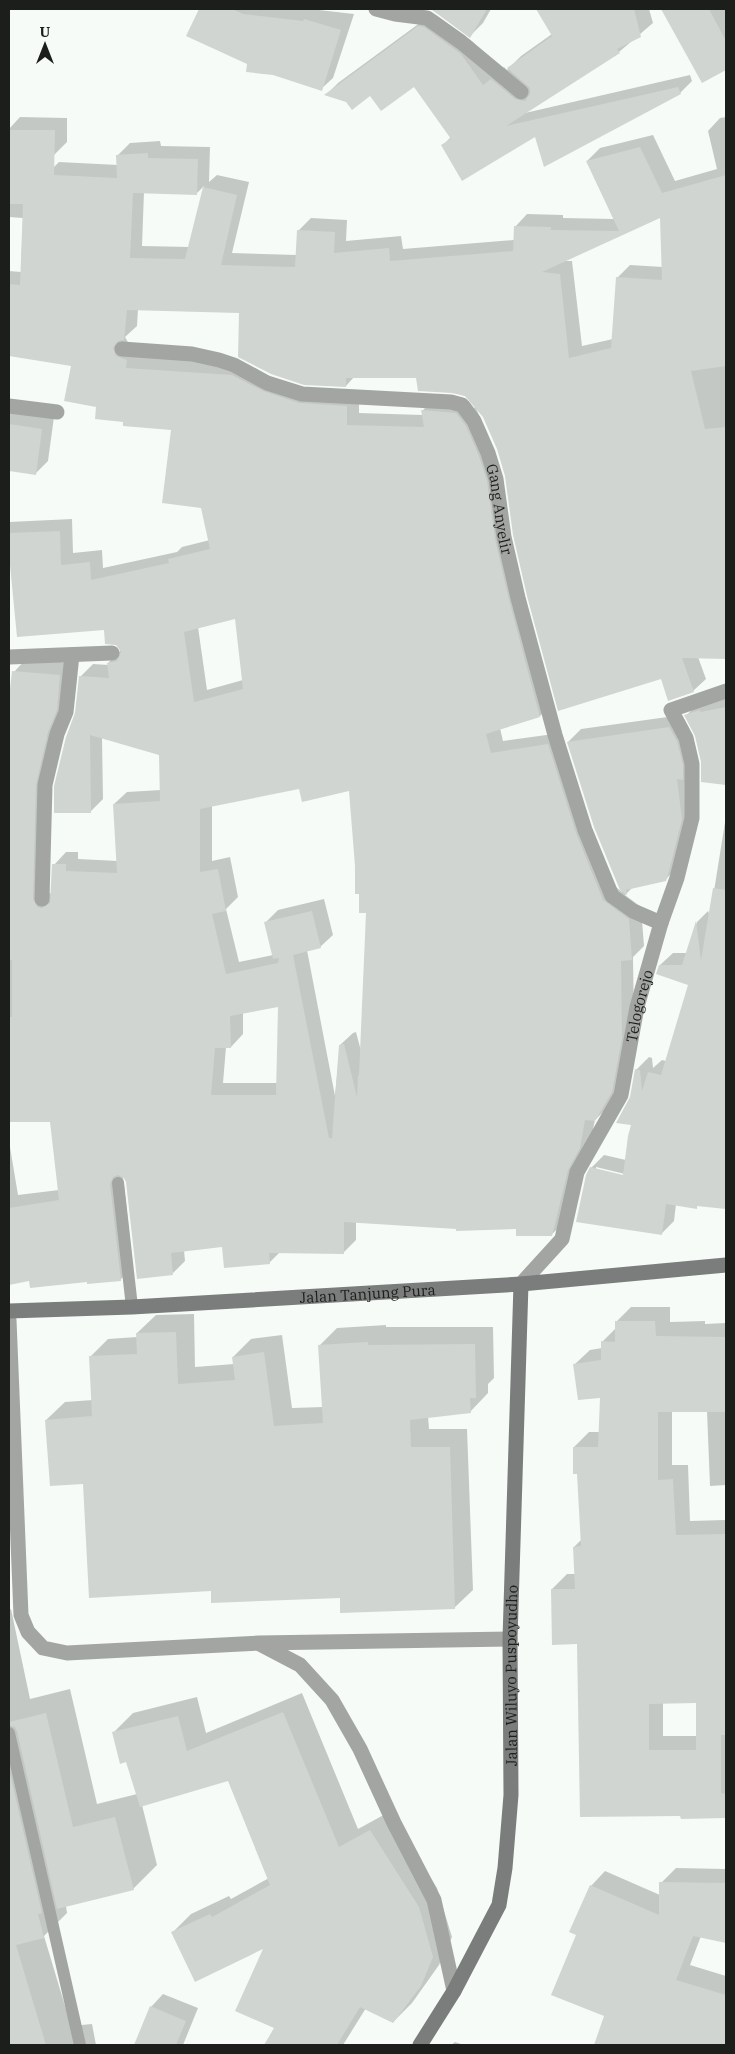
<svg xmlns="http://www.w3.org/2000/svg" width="735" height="2054" font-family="'IBM Plex Serif',serif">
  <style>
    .shadow { fill: #0003; fill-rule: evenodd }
    .building { fill: #d0d5d2; fill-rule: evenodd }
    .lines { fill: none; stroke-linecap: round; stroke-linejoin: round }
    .lane { stroke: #a3a5a3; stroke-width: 12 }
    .street { stroke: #a3a5a3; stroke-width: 15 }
    .secondary { stroke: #7a7d7b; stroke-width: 15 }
    .labels { text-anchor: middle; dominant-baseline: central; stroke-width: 4; stroke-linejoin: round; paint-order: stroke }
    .street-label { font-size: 15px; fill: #1c1e1c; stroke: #f6fbf7 }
  </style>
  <rect width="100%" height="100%" fill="#f6fbf7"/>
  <g class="shadow">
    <path d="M201,9H310L354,14L333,78L321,89L248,63L188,36Z"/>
    <path d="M431,9H491L483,23L470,36Z"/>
    <path d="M538,9H649L653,23L619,52L525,113L690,75L692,81L680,93L535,135L443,145L451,137L414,86L347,101L326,95L338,83L432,14L436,15L473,42L496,73L504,67L507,70L521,56L552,34Z"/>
    <path d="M663,9H726V69L702,82Z"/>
    <path d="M20,117L67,118V142L54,155L9,159V129Z"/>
    <path d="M726,117V657H698L706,679L693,691L662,677L506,476L498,449L484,417L476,408L491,443L507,526L552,703L540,716L500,728L503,741L561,733L588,820L616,887L622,892L595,826L568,742L581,729L682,715L689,728L695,752L694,805L678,867L665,880L633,887L625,895L641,907L644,946L633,957L634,1024L624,1078L608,1107L595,1120L592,1134L564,1223L551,1235L517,1228H457L356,1222V1240L343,1253L280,1252L269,1263L223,1246L184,1250L185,1261L173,1273L127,1182L123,1176L133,1267L120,1280H30L9,1284V1141L18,1195L59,1190L51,1121H9V692H11L14,672L26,659L72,663L48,771L46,890L52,895L54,865L66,852H78V859L118,861L114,804L127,792L161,790V754L102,737L103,799L91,811L76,714L80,677L93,664L109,665L108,663L121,650L105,628L9,557V522L72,519L73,553L102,550L103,568L177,552L182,547L210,540L202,507L173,429L125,421L97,406L72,365L9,354V271L21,272L23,218L9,217V183L46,175L59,162L118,165L117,156L130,143L160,141L161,146L210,147L209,182L217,175L249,182L232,253L297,255L298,231L311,218L347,220L346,241L401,236L403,249L514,240L515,227L527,214L563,215V218L614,219L587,161L600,148L653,135L675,181L717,169L708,131L720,118ZM204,186L190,247L142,246L144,192L196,194ZM661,216L663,267L630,265L617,278L613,339L582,346L572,261H564ZM138,309L240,312L346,386L354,377H417L470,398L476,406L474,408L469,401L435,398L423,410V415L359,413V394L312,391L275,379L245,363L129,344L125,337L137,326ZM236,618L243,680L207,690L198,627ZM300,788L350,789L367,912L361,1051L356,1032L353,1033L340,1045L335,1096L307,950L320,947L333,935L324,899L278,910L266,922L273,955L239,962L226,909L238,897L230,857L212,861V805ZM279,1005L278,1083H223L226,1047H231L243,1034V1012Z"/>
    <path d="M9,411L54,417L48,461L35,474L9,470Z"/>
    <path d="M726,698V784L703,781L702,762L696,735L686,716L698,703Z"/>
    <path d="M726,816V1113L719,1114L718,1126L726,1127V1207L699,1205L696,1207L676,1204L674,1221L661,1234L591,1168L604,1155L626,1160L633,1124L631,1097L636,1070L649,1057L652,1058L653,1068L662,1060L666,1061L690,984L660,965L673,953H687L697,922L708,911L710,916ZM596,1167L629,1175L628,1177L596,1170Z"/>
    <path d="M631,1307H670V1322L705,1321V1324L726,1323V1485L710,1486L707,1411H672V1465H688L690,1521L725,1520L726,1487V1817L682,1818L579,1643L552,1589L567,1574H575L574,1547L582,1539L579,1473L574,1447L589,1432H600L601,1396L575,1364L590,1350L602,1348V1342L616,1328V1322ZM697,1702V1736H663V1703Z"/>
    <path d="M194,1314L195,1367L234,1364L233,1357L251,1339L282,1335L292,1408L323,1407L319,1346L337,1328L386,1325V1327H493L494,1378L488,1384V1393L470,1412L428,1416L429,1429H467L473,1590L454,1608L341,1597L212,1590L84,1482L46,1420L65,1402L93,1400L90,1357L108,1339L137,1337V1333L156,1315Z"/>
    <path d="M11,1609L30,1699L70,1689L97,1804L137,1794L127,1761L114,1732L133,1713L197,1697L206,1733L302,1693L358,1829L389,1812L437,1888L452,1937L439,1965L412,2003L393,2022L366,2008L343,2045H265L276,2028L266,1947L172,1933L191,1914L229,1896L231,1899L269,1878L228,1780L142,1805L157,1865L133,1889L66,1906L67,1913L44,1936L71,2026L92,2024L96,2045H9V1610Z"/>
    <path d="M676,1868L726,1869V1942L701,1936L690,1965L726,1976V2045H595L605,2015L578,1934L591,1886L605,1871L660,1895L661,1883Z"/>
    <path d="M163,1994L198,2008L183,2045H135L151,2007Z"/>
    <path d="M455,2042L464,2045H451Z"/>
  </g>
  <g class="building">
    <path d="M199,9H232L243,14L303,21L304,19L341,30L322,91L273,75L246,72L247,64L186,36Z"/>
    <path d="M431,9H487L470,38Z"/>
    <path d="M536,9H634L641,37L617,49L620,53L506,126L678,87L681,94L544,167L535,137L462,181L441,145L451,139L414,87L381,111L370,96L352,110L346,102L324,95L418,26L424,27L461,54L483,85L491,79L515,99L525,101L530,94V88L507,68L552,36Z"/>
    <path d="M661,9H709L726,41V70L702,83Z"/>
    <path d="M9,130H55L54,175L117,178L116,155L148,153V158L198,159L197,195L133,193L130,258L185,259L203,187L237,195L221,265L295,267L297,230L335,232L334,253L389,248L390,261L513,251L514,226L551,227V230L619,231L586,161L640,147L662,193L726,175V366L691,371L705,429L726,427V659L682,658L694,692L668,701L661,679L558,711L527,596L513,535L505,476L497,449L483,417L465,396L452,393L418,391L416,378H346V387L304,385L271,374L238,357L239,313L127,310L124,340L118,341L113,348L116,356L127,360L126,368L232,375L263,391L299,403L347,406V425L424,427L421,410L456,413L466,426L479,456L487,481L495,539L509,600L540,717L486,734L491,753L548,744L576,833L603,900L629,919L632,960L621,961L622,1038L612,1092L595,1121L585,1120L580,1148L568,1170L552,1236H516V1229L456,1231V1229L344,1222V1254L269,1253L270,1264L224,1268L222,1247L171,1253L173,1275L137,1279L126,1182L124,1178L118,1175L113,1177L110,1184L121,1281L87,1284V1282L30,1288L29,1281L9,1285V1208L59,1200L50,1122H9V1017H12V960H9V698L12,671L60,675L57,710L48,732L36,785L33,899L37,907L42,908L50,903L52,864H66V871L117,873L113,804L160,801L159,755L90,735L91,813H54V786L66,737L75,713L79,676L109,678L107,663L117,661L121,652L116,645L105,644L104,630L17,637L9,555V533L60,531L61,565L90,562L91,580L169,563L168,559L210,549L201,508L162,503L171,430L123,426V422L95,419L96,407L64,401L71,366L9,356V284L20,285L23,204H9ZM660,218L662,280L616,277L611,348L569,358L560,274L542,272ZM235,619L243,689L194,702L184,632ZM299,789L302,802L349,791L355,866V894H359V913H366L359,1075L358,1076L357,1097L344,1044L339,1045L332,1138H329L293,955L321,948L312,911L264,922L273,959L279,958L278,963L226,974L212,914L226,911L218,869L200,872V809ZM278,1007L276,1095H211L215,1048H231L230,1016Z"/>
    <path d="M9,424L42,429L36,475L9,471Z"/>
    <path d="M726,707V785L701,782V762L695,736L684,715L700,710V712Z"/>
    <path d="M669,727L677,741L683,765V780L677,779L682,819L668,875L666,881L626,890L627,895L620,890L594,827L567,742Z"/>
    <path d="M713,888L726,890V1209L697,1206V1209L666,1204L662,1235L576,1222L586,1175L590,1167L623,1175L628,1136L631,1125L616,1123L630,1097L635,1069L640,1070L642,1091L648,1072L661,1075L688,985L656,974L659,965H682L696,921L701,960Z"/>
    <path d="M615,1321H655L656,1336L726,1337V1412H658V1480L673,1479L676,1535L726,1534V1735H721V1793L726,1794V1818L681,1819L680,1816L580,1817L577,1644L552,1645L551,1589H575L573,1547L581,1546L577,1474H573V1447H598L600,1398L578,1400L573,1364L601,1360V1341L615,1342ZM696,1703V1750H649V1704Z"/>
    <path d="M176,1332L178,1384L235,1380L232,1357L264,1352L274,1426L323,1423L318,1345L368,1342V1345L475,1344L476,1398H470L471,1413L410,1420L411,1447H450L455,1609L340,1613V1598L211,1603V1591L89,1598L83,1484L50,1486L45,1420L92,1416L89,1356L137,1354L136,1333Z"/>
    <path d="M283,1712L339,1847L370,1830L419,1907L433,1957L421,1986L393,2023L360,2007L337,2045H264L274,2028L235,2011L263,1949L195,1982L171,1932L210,1914L212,1917L270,1885L228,1781L140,1807L126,1762L120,1764L112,1732L178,1716L187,1751Z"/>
    <path d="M46,1713L73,1827L115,1817L134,1890L57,1909L17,1731L15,1727L9,1725V1722Z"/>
    <path d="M9,1769L42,1913L38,1914L44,1938L16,1945L46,2045H9Z"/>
    <path d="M659,1882L726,1883V1943L693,1936L676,1980L726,1995V2045H594L604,2016L551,1995L576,1935L569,1932L590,1885L659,1915Z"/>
    <path d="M150,2006L186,2021L176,2045H134Z"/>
  </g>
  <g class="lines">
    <g class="lane">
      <path d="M118,1183L132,1307"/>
      <path d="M9,1733L80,2045"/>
    </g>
    <g class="street">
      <path d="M376,9L395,14L427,18L461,42L521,92"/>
      <path id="s1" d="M122,349L192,354L219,360L234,365L267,383L302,394L451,402L462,405L474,421L488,453L496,479L504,537L518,598L555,735L585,830L612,896L633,911L661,923"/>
      <path d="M9,406L57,412"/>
      <path d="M9,657L112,653"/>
      <path d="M42,899L45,785L57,734L66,712L72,655"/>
      <path id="s2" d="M521,1284L562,1239L577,1172L621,1095L637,1007L661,923L677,878L692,818V764L686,738L671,710L726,691"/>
      <path d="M9,1320L21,1615L28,1632L43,1648L67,1653L259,1643L510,1639"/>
      <path d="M260,1644L300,1665L332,1700L360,1749L394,1823L434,1900L454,1991"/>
    </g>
    <g class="secondary">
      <path id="s3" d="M9,1311L132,1307L521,1284L726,1265"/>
      <path id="s4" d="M420,2045L454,1991L499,1905L505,1868L511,1795L510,1639L521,1284"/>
    </g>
  </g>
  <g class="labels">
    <g class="street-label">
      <text stroke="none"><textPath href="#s1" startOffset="461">Gang Anyelir</textPath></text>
      <text stroke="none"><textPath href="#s2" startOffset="309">Telogorejo</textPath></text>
      <text stroke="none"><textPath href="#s3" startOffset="359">Jalan Tanjung Pura</textPath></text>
      <text stroke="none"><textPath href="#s4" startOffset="391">Jalan Wiluyo Puspoyudho</textPath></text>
    </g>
  </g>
  <rect width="735" height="2054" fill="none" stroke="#1c1e1c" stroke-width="20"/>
  <g transform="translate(45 45)" stroke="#f6fbf7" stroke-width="4" paint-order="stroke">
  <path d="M0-4L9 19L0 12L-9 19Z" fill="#1c1e1c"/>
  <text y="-8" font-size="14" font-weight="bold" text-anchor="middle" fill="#1c1e1c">U</text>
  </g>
</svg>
